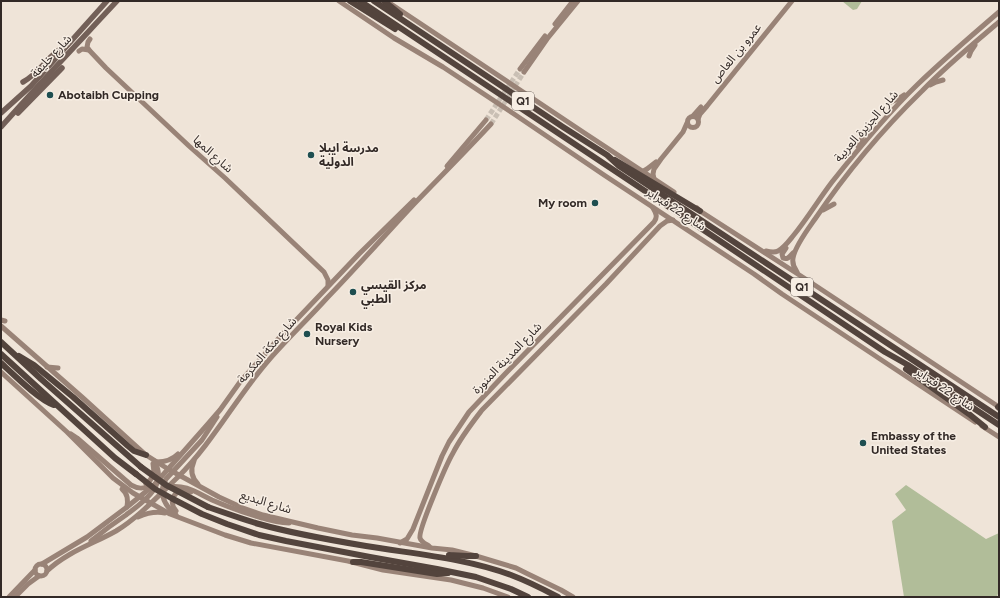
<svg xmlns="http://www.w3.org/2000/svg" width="1000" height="598" font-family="Figtree,'Noto Sans Arabic',sans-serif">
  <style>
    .green { fill: #b1bd99 }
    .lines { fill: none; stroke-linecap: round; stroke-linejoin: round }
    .secondary-tunnel { stroke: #c9bfb4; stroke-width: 5; stroke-dasharray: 5 2.5; stroke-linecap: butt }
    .secondary { stroke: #998377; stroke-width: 5 }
    .primary { stroke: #736058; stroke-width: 5.5 }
    .highway { stroke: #53443d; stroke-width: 6 }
    .highway-bridge { stroke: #53443d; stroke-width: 6 }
    .poi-dot { fill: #1e4e50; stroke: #f7eee4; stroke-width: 1.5 }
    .labels { text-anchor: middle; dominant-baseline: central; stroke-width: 3; stroke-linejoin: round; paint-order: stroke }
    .shield { fill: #f7eee4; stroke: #6d645f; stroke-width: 1 }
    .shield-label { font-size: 11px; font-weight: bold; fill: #322926 }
    .street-label { font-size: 12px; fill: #322926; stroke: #f7eee4 }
    .poi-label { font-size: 12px; font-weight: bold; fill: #322926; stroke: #f7eee4; text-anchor: start }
  </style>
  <rect width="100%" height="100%" fill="#efe4d8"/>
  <g class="green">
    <path d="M842,1H862L857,9L853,10Z"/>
    <path d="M906,485L986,539L999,533V590L997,597H904L892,521L906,510L895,494Z"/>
  </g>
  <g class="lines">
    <g class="secondary-tunnel">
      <path d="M486,120L520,69"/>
      <path d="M491,124L524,72"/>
    </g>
    <g class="secondary">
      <path d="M339,1L394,38L443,67L514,114L604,175L754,274L782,294L975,422"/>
      <path d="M391,4L583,132L674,192"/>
      <path d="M555,24L573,1"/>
      <path d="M90,39L88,42L87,47L89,50L106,68L189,146L225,178L324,272L328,280V285"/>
      <path d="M79,51L82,49L89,50"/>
      <path d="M969,56L971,51L975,45"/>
      <path d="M520,69L545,36"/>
      <path d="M524,72L547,39L578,1"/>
      <path d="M930,85L936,82L943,80"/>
      <path d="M891,102L898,99L904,95"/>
      <path d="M693,116L701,107"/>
      <circle cx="693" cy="122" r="5.5"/>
      <path d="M698,119L700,114L707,106L792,1"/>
      <path d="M858,146L862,138V134"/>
      <path d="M447,166L486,120"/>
      <path d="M642,172L647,169L656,162"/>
      <path d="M654,179L653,174L654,169L661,159L683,132L687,123"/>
      <path d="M697,208L700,211L804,278L999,407"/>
      <path d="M823,210L834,204"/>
      <path d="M786,248L782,254L783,258C788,260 790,256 793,253"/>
      <path d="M766,251C770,252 774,253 778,251C784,248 789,241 793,236C807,219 819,199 832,182C859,148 886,115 917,85C943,60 971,36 999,12"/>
      <path d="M797,272C794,268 792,264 793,258C795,246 808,229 815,219C846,173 882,130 922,91C946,66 973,44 999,22"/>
      <path d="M1,320L5,321"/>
      <path d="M1,326L83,398L136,446L146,455L168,469L219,497L243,508L263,515L318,528L352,535L377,538L432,548L452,550L476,556L516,568L526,573L561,590L573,597"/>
      <path d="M47,367L58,368"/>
      <path d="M1,372L67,432L113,478L133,493L170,514L225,535L251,543L348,561L383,570L451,580L483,588L508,597"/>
      <path d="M982,426L999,437"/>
      <path d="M71,434L77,438L131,485C138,489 143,489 150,486"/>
      <path d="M194,461C190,470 191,477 198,484"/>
      <path d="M157,462C166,462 172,460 178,454"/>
      <path d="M146,484C153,479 155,472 153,464"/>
      <path d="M168,487C186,484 197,493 212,500C228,507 245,513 262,518C271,521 280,523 289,523"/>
      <path d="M122,489C128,494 128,500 127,507"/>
      <path d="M176,511C170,504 171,493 182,491C185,491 188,491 191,492"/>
      <path d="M176,515C164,505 158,493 166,479L202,440L217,417"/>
      <path d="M138,517C147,513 155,511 165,513"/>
      <path d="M91,541C102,532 114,523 126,515C143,502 169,485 154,461"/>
      <path d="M400,543L407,539L413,529L442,456L449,442L469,412L505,374L654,222C658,217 656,213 653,208"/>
      <path d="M429,546C426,544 421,542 420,538C418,530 447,463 453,453C461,437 472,423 482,410L606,284L660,226L667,221L673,220"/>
      <circle cx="41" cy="570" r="6"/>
      <path d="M42,564L87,537L127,507L154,485L207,425L220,410L240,382L280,337L359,254L414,200"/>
      <path d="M47,571C67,552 93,544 116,531C139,517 159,495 178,477C213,442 236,398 268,361C287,339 308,319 327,298C357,267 385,235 414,204C440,177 466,151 491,124"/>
      <path d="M9,597L35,570"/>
      <path d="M15,597L28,584L39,576"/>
    </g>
    <g class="primary">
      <path d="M23,82C40,73 48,55 65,46"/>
      <path d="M1,113L31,86L107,1"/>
      <path d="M18,113L62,68"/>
      <path d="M1,127C39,84 78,43 117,1"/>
    </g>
    <g class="highway">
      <path d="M350,1L395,29"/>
      <path d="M360,1L717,239L839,321L885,352L908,365L999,425"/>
      <path d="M374,1L563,127L607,155L619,166L999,417"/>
      <path d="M384,1L400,14"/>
      <path d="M615,160L700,211"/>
      <path d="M1,342L41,379L141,467"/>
      <path d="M1,354L115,458L136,474"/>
      <path d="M19,356L34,365L73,397L128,446L134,451L146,455"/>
      <path d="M1,363C13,374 40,401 54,405"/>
      <path d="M906,369L969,414L985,427"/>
      <path d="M998,407L999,408"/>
      <path d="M173,499L202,514L227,524L259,535L286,541L370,557L437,569L476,577L511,589L528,597"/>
      <path d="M208,507C225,513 242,519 259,524C294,534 330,540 366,546C414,554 465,558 511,575C527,581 543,589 558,597"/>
      <path d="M449,555L467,556H476"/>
      <path d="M353,562H361L437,574L448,573"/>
    </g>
    <g class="highway-bridge">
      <path d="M141,467L166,485L208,507"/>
      <path d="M136,474L155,489L173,499"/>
    </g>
  </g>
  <g class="poi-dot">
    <circle cx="50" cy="95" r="4"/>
    <circle cx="311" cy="155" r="4"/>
    <circle cx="595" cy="203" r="4"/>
    <circle cx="353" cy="292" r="4"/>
    <circle cx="307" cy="334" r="4"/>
    <circle cx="863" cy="443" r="4"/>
  </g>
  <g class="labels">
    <g class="shield">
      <rect x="512" y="92" width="22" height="18" rx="3"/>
      <rect x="791" y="278" width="22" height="18" rx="3"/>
    </g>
    <g class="shield-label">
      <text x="523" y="101">Q1</text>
      <text x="802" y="287">Q1</text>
    </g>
    <g class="street-label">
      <text transform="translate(736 53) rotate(-51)">عمرو بن العاص</text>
      <text transform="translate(51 56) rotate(-47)">شارع خليفة</text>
      <text transform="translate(866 126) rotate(-49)">شارع الجزيرة العربية</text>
      <text transform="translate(213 154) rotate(42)">شارع المها</text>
      <text transform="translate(676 209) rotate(33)">شارع 22 فبراير</text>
      <text transform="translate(267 350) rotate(-49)">شارع مكة المكرمة</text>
      <text transform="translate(507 358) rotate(-46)">شارع المدينة المنورة</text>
      <text transform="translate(945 389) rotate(34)">شارع 22 فبراير</text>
      <text transform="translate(266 502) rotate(17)">شارع البديع</text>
    </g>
    <g class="poi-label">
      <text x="58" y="95">Abotaibh Cupping</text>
      <text x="319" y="148">مدرسة ايبلا<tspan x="319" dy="14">الدولية</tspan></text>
      <text x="587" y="203" text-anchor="end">My room</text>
      <text x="361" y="285">مركز القيسي<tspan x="361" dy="14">الطبي</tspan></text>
      <text x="315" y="327">Royal Kids<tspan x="315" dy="14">Nursery</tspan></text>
      <text x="871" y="436">Embassy of the<tspan x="871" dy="14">United States</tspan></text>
    </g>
  </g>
  <rect width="1000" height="598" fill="none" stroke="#322926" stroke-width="4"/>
</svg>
